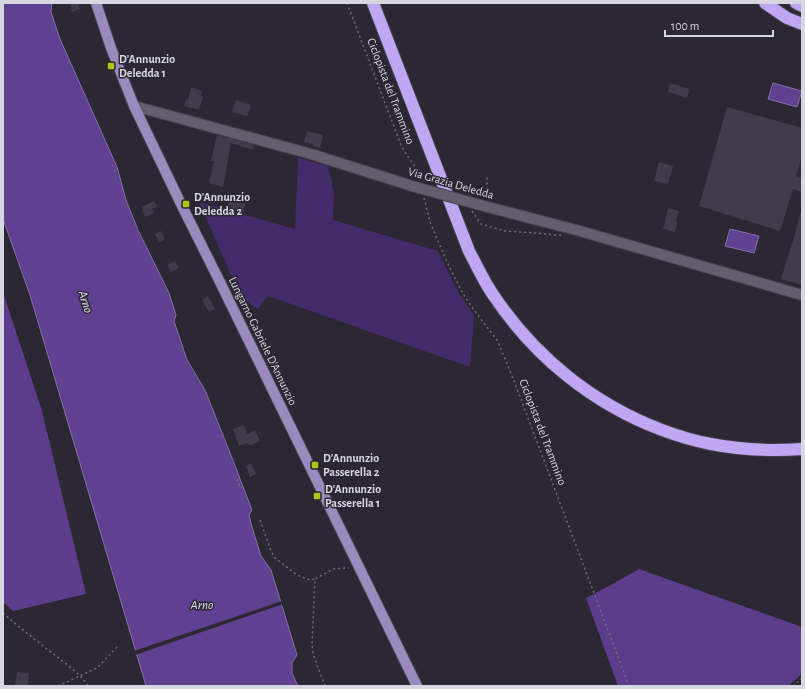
<svg xmlns="http://www.w3.org/2000/svg" width="805" height="689" font-family="'Alegreya Sans',sans-serif">
  <style>
    .green { fill: #442b6b }
    .forest { fill: #5c3d8c }
    .water { fill: #604191; stroke: #846ea8 }
    .pier { fill: #2b2733 }
    .building { fill: #403c4a }
    .lines { fill: none; stroke-linecap: round; stroke-linejoin: round }
    .minor-casing { stroke: #46434e; stroke-width: 12 }
    .major-casing { stroke: #46434e; stroke-width: 12 }
    .highway-casing { stroke: #46434e; stroke-width: 14 }
    .path { stroke: #706d77; stroke-width: 1.5; stroke-dasharray: 2 3; stroke-linecap: butt }
    .minor { stroke: #625e6c; stroke-width: 10 }
    .major { stroke: #9a8abd; stroke-width: 10 }
    .highway { stroke: #c0a7f3; stroke-width: 12 }
    .minor-bridge-casing { stroke: #46434e; stroke-width: 12; stroke-linecap: butt }
    .minor-bridge { stroke: #625e6c; stroke-width: 10 }
    .poi-dot { fill: #acc612; stroke: #2b2733; stroke-width: 1.5 }
    .labels { text-anchor: middle; dominant-baseline: central; stroke-width: 3; stroke-linejoin: round; paint-order: stroke }
    .poi-label { font-size: 12px; font-weight: bold; fill: #d8d6de; stroke: #2b2733; text-anchor: start }
    .street-label { font-size: 12px; fill: #d8d6de; stroke: #2b2733 }
    .water-label { font-size: 13px; font-style: italic; fill: #e5def5; stroke: #2b2733 }
  </style>
  <rect width="100%" height="100%" fill="#2b2733"/>
  <path class="green" d="M298,158L328,166L334,193L333,220L438,251L459,294L474,315L470,367L268,296L258,309L241,298L199,202L295,229Z"/>
  <g class="forest">
    <path d="M3,292L42,411L86,594L13,611L3,602Z"/>
    <path d="M639,569L802,627V674L788,686H618L586,598L609,586Z"/>
  </g>
  <g class="water">
    <path d="M3,3H52L51,12L60,39L117,167L126,200L138,230L169,293L176,315L174,321L187,360L205,390L234,463L252,510L249,515L252,527L261,556L271,570L297,655L292,663V673L298,686H146L30,295L3,219Z"/>
    <path d="M773,83L802,91L797,107L768,99Z"/>
    <path d="M730,229L759,236L754,253L725,246Z"/>
  </g>
  <path class="pier" d="M282,601L283,604L135,655L134,651Z"/>
  <g class="building">
    <path d="M73,3H78L80,9L72,12L70,4Z"/>
    <path d="M670,83L690,89L687,98L668,92Z"/>
    <path d="M191,87L202,91L201,96L203,97L199,110L184,106L186,99L188,100Z"/>
    <path d="M236,100L251,105L247,116L232,112Z"/>
    <path d="M727,107L802,128V156L796,176L802,178V192L793,189L780,231L699,206Z"/>
    <path d="M307,131L323,135L320,148L313,146V144L304,142Z"/>
    <path d="M217,135L254,145L253,150L231,143L223,187L209,183L214,161H211Z"/>
    <path d="M659,162L673,166L668,184L654,181Z"/>
    <path d="M229,199L245,204L243,214L226,209Z"/>
    <path d="M154,201L157,207L152,209L154,213L145,217L142,210L143,209L142,207Z"/>
    <path d="M668,208L679,211L676,221H678L675,232L663,229L666,219H665Z"/>
    <path d="M800,214H802V285L781,279L795,234Z"/>
    <path d="M161,231L165,239L159,242L155,234Z"/>
    <path d="M175,261L179,268L171,272L167,265Z"/>
    <path d="M208,296L215,309L209,312L202,300Z"/>
    <path d="M244,425L247,434L255,430L260,441L249,446L248,443L239,446L233,429Z"/>
    <path d="M251,463L256,474L250,477L246,466Z"/>
    <path d="M17,672L29,673L28,686H15Z"/>
  </g>
  <g class="lines">
    <defs>
      <g id="minor">
        <path d="M134,106L311,154L412,186"/>
        <path d="M480,205L580,231L802,295"/>
      </g>
      <path id="major" d="M96,3L111,48L134,106L181,204L219,280L417,686"/>
      <g id="highway">
        <path d="M373,3L469,251C477,266 484,282 494,296C535,357 593,404 662,430C678,436 694,441 711,444C741,450 772,451 802,449"/>
        <path d="M765,3L787,18L802,24"/>
        <path d="M796,3L802,6"/>
      </g>
    </defs>
    <use href="#minor" class="minor-casing"/>
    <use href="#major" class="major-casing"/>
    <use href="#highway" class="highway-casing"/>
    <g class="path">
      <path d="M347,3L401,145C407,158 417,165 420,180"/>
      <path d="M112,165L115,173"/>
      <path d="M479,195L487,190V177"/>
      <path d="M424,198L430,222L447,262L459,286L467,300L477,314L497,340L511,373L629,686"/>
      <path d="M472,211L481,224L505,231L536,233L557,235H561"/>
      <path d="M237,479L240,488L243,487"/>
      <path d="M260,520L271,551L275,558L297,575L310,580L315,579"/>
      <path d="M3,613C20,628 38,642 56,656C67,665 81,674 88,686"/>
      <path d="M58,686L97,668L118,646"/>
      <path d="M325,686L313,654L312,644L315,579L333,569L349,568"/>
      <path d="M793,686L802,678"/>
    </g>
    <use href="#minor" class="minor"/>
    <use href="#major" class="major"/>
    <use href="#highway" class="highway"/>
    <defs>
      <path id="minor-bridge" d="M412,186L480,205"/>
    </defs>
    <use href="#minor-bridge" class="minor-bridge-casing"/>
    <use href="#minor-bridge" class="minor-bridge"/>
  </g>
  <g class="poi-dot">
    <rect x="107" y="62" width="8" height="8" rx="2"/>
    <rect x="182" y="200" width="8" height="8" rx="2"/>
    <rect x="311" y="461" width="8" height="8" rx="2"/>
    <rect x="313" y="492" width="8" height="8" rx="2"/>
  </g>
  <g class="labels">
    <g class="poi-label">
      <text x="119" y="59">D'Annunzio<tspan x="119" dy="14">Deledda 1</tspan></text>
      <text x="194" y="197">D'Annunzio<tspan x="194" dy="14">Deledda 2</tspan></text>
      <text x="323" y="458">D'Annunzio<tspan x="323" dy="14">Passerella 2</tspan></text>
      <text x="325" y="489">D'Annunzio<tspan x="325" dy="14">Passerella 1</tspan></text>
    </g>
    <g class="street-label">
      <text transform="translate(391 91) rotate(69)">Ciclopista del Trammino</text>
      <text transform="translate(451 183) rotate(16)">Via Grazia Deledda</text>
      <text transform="translate(263 341) rotate(64)">Lungarno Gabriele D'Annunzio</text>
      <text transform="translate(543 432) rotate(69)">Ciclopista del Trammino</text>
    </g>
    <g class="water-label">
      <text transform="translate(85 302) rotate(72)">Arno</text>
      <text x="202" y="605">Arno</text>
    </g>
  </g>
  <rect width="805" height="689" fill="none" stroke="#d8d6de" stroke-width="8"/>
  <path d="M665 30v6h108v-6" fill="none" stroke="#d8d6de" stroke-width="2"/>
  <text x="671" y="30" font-size="12" fill="#d8d6de" stroke="#2b2733" stroke-width="3" paint-order="stroke">100 m</text>
</svg>
